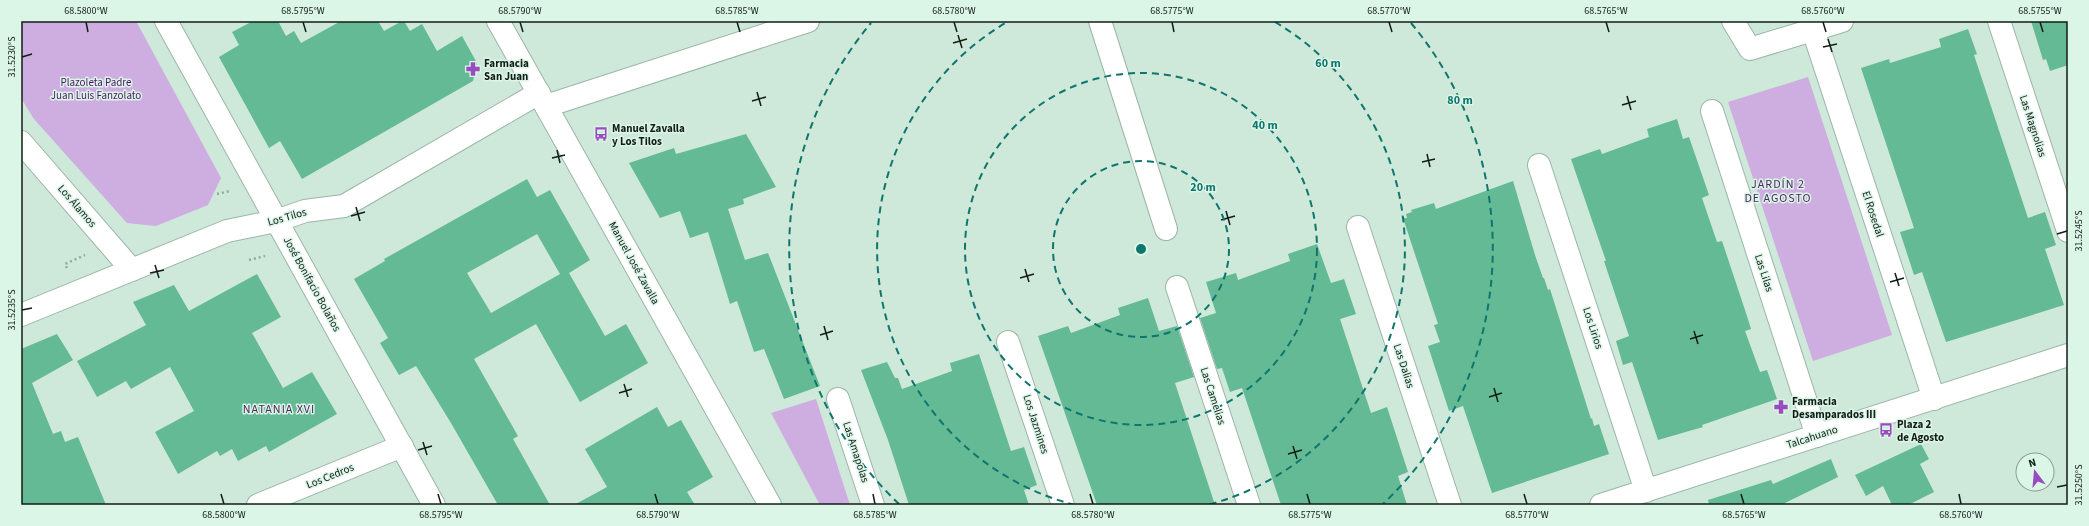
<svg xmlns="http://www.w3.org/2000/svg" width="2089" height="526" font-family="'Source Sans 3',sans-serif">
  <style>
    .green { fill: #ceade1 }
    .building { fill: #64ba94; fill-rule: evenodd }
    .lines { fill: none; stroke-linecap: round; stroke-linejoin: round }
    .minor-casing { stroke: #9cb5a9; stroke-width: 24 }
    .path { stroke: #94a99d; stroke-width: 2.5; stroke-dasharray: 2 3; stroke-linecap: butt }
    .minor { stroke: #fff; stroke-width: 22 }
    .ticks { fill: none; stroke: #131d18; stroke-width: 1.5 }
    .ring { fill: none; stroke: #0f766e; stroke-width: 2; stroke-dasharray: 7 5 }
    .labels { text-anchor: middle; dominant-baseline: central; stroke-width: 3; stroke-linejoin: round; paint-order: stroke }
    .poi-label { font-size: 11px; font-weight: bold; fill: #131d18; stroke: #dbf5e7; text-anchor: start }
    .park-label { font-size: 11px; fill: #4b1663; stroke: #dbf5e7 }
    .street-label { font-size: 11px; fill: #131d18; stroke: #dbf5e7 }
    .neighbourhood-label { font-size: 12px; letter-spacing: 1px; fill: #4c275e; stroke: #dbf5e7 }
    .centre { fill: #0f766e; stroke: #dbf5e7; stroke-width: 2 }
    .ring-label { font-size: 12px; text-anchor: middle; font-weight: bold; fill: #0f766e; stroke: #dbf5e7; stroke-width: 3; stroke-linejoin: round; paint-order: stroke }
    .neatline { fill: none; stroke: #131d18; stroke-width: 1.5 }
    .ticks-label { font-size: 10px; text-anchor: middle; fill: #131d18 }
  </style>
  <rect width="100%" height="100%" fill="#cee8da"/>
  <g class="green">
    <path d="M21,21H136L221,178L208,205L156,226L127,223L34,119L21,98Z"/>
    <path d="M1808,77L1892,335L1813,361L1728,102Z"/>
    <path d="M816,399L850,505H820L771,413Z"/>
  </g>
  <g class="building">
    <path d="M253,21H278L286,36L294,31L301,43L341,21H378L384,31L402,21H404L410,31L422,24L437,51L462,36L477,63L473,81L302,179L280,141L269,148L219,57L239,45L232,32Z"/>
    <path d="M2031,21H2068V65L2050,71L2046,59L2043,60Z"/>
    <path d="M1968,29L1977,54L1974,55L2028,218L2045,212L2056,245L2045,249L2064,305L1946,342L1922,272L1914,275L1900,232L1914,228L1861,68L1889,59L1890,63L1941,47L1939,39Z"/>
    <path d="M1677,119L1683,139L1689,137L1709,195L1702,198L1717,242L1722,241L1746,313L1751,329L1745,331L1760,372L1767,370L1777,399L1702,425L1703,427L1658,440L1632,362L1623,365L1616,341L1629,336L1604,261H1606L1571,159L1600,149L1602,154L1649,137L1647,129Z"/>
    <path d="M746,134L776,187L743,199L744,204L728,209L745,260L768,253L820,386L784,399L764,349L754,352L737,301L730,304L708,232L690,238L680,211L660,218L629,163L674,148L676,154Z"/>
    <path d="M527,179L537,197L550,190L590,260L569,273L605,336L626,324L648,363L580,402L536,324L474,359L518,436L513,439L550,505H498L451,423L416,366L399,375L380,343L388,338L354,279L385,261L384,259ZM537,234L560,274L491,313L467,273Z"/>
    <path d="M1513,181L1535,255L1543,278H1544L1548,290L1550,289L1591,419L1592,418L1594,426L1599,424L1609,454L1492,493L1463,406L1449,411L1428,346L1440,342L1434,325L1438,324L1403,218H1407L1406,214L1412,212L1411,210L1434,203L1436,209Z"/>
    <path d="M1317,244L1331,283L1344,279L1356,314L1340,319L1371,413L1387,407L1408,472L1398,476L1407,505H1281L1242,388L1230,392L1222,368L1217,369L1200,318L1216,313L1206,282L1236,273L1238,280L1290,261L1288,254Z"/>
    <path d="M257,274L281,317L252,333L283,388L312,372L337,414L269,452L266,446L238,461L232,449L220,456L217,451L178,474L155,432L194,411L170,367L131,389L126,381L97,397L77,361L146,325L133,302L174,285L189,311Z"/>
    <path d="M1148,298L1159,331L1177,326L1194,377L1175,383L1215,505H1097L1038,336L1068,326L1071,333L1120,315L1118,308Z"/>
    <path d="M57,334L73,360L32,383L53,434L61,431L65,442L78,437L106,505H21V349Z"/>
    <path d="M979,354L1011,451L1024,447L1037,485L1024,490L1029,505H909L888,440L861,370L887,362L895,378H898L902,389L952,371L950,363Z"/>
    <path d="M657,407L668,427L681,420L713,477L687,492L695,505H574L607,487L585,449Z"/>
    <path d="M1921,444L1929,459L1920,464L1934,492L1908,505H1892L1883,486L1866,496L1855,475Z"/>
    <path d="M1831,459L1838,477L1785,503L1786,505H1709L1708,500L1771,480L1773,484Z"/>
  </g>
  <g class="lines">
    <defs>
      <g id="minor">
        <path d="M166,21L434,505"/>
        <path d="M498,21L770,505"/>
        <path d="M1100,21L1166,229"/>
        <path d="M1733,21L1750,49L1842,21"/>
        <path d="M1999,21L2068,231"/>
        <path d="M1813,30L1934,399"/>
        <path d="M546,106L808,21"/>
        <path d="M1712,111L1817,436"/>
        <path d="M21,142L132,270"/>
        <path d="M1539,165L1646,491"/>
        <path d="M1358,227L1450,505"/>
        <path d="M1177,287L1249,505"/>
        <path d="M21,315L227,231L276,221L305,211L344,206L539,93"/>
        <path d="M1008,342L1063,505"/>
        <path d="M838,399L873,505"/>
        <path d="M258,505L402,446"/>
        <path d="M1601,505L2068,355"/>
      </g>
    </defs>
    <use href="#minor" class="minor-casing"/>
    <g class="path">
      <path d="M217,194L230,191"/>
      <path d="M249,260L265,256"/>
      <path d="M67,268L65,264L85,255"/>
    </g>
    <use href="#minor" class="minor"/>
  </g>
  <path class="ticks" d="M86,22L88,32M303,22L306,32M520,22L523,32M737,22L740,32M954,22L957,32M1172,22L1174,32M1389,22L1392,32M1606,22L1609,32M1823,22L1826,32M2040,22L2043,32M958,35L962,48M1828,39L1832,52M953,43L967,39M1823,47L1837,44M22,57L32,54M757,92L761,106M1627,96L1631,110M752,101L766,97M1622,105L1636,101M557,150L560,163M1427,154L1430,167M552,158L565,155M1422,162L1435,159M356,207L360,221M1226,211L1230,225M351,216L365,212M1221,220L1235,216M2057,234L2067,231M155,265L159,278M1025,269L1029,282M150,273L164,270M1895,273L1899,286M1020,278L1034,274M1890,282L1904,278M22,310L32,308M824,326L828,340M1694,331L1698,344M820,335L833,331M1690,339L1703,335M624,384L628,397M1494,388L1498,402M619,393L632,389M1489,397L1502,393M423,442L427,455M1293,446L1297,459M418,450L432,446M1288,454L1302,450M2057,487L2067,485M221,494L224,504M438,494L441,504M655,494L658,504M873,494L875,504M1090,494L1093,504M1307,494L1310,504M1524,494L1527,504M1741,494L1744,504M1959,494L1961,504"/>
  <g class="ring">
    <circle cx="1141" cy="249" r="88"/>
    <circle cx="1141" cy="249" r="176"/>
    <path d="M1075 505A264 264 0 0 1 1007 22M1275 22A264 264 0 0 1 1207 505"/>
    <path d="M899 504A352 352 0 0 1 871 23M1411 23A352 352 0 0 1 1383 504"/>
  </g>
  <defs>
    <symbol id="pharmacy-bare" viewBox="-9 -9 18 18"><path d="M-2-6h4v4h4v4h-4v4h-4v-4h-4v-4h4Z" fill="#984cbd" stroke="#dbf5e7" stroke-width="2.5" paint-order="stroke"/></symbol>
    <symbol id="bus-bare" viewBox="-9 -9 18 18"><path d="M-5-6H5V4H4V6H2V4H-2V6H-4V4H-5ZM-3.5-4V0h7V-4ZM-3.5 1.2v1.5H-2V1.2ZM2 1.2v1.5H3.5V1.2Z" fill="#984cbd" stroke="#dbf5e7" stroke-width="2.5" paint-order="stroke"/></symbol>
  </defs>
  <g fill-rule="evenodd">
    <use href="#pharmacy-bare" x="463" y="59" width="20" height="20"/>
    <use href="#bus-bare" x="591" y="124" width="20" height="20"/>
    <use href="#pharmacy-bare" x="1771" y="397" width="20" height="20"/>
    <use href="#bus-bare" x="1876" y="420" width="20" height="20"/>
  </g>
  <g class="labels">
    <g class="poi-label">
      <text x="484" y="63">Farmacia<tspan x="484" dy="13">San Juan</tspan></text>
      <text x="612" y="128">Manuel Zavalla<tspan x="612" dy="13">y Los Tilos</tspan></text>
      <text x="1792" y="401">Farmacia<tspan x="1792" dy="13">Desamparados III</tspan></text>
      <text x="1897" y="424">Plaza 2<tspan x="1897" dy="13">de Agosto</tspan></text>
    </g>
    <g class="park-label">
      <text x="96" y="82">Plazoleta Padre<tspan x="96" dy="13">Juan Luis Fanzolato</tspan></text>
    </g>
    <g class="street-label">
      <text transform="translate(2033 126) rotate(72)">Las Magnolias</text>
      <text transform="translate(77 206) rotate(49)">Los Álamos</text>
      <text transform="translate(1873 214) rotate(72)">El Rosedal</text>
      <text transform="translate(287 217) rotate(-16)">Los Tilos</text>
      <text transform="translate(634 263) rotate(61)">Manuel José Zavalla</text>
      <text transform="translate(1764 273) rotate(72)">Las Lilas</text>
      <text transform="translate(312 284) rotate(61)">José Bonifacio Bolaños</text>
      <text transform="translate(1593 328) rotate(72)">Los Lirios</text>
      <text transform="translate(1404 366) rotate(72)">Las Dalias</text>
      <text transform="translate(1213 396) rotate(72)">Las Camelias</text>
      <text transform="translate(1036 424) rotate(72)">Los Jazmines</text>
      <text transform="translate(1812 437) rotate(-18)">Talcahuano</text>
      <text transform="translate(856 452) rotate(72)">Las Amapolas</text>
      <text transform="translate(330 476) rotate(-22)">Los Cedros</text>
    </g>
    <g class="neighbourhood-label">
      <text x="1778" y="184">JARDÍN 2<tspan x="1778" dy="14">DE AGOSTO</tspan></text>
      <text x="279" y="409">NATANIA XVI</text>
    </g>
  </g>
  <circle cx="1141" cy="249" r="6" class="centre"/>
  <g class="ring-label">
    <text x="1328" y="67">60 m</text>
    <text x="1460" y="104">80 m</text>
    <text x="1265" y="129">40 m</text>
    <text x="1203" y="191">20 m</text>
  </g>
  <rect width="2089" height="526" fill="none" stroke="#dbf5e7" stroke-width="44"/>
  <g transform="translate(2035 472) rotate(344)"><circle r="19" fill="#dbf5e7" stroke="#8b9f94"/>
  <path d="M0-3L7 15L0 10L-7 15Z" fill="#984cbd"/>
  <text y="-6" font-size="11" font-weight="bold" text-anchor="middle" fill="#131d18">N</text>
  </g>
  <rect x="22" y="22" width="2045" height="482" class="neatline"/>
  <g class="ticks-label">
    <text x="86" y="14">68.5800°W</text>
    <text x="303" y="14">68.5795°W</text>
    <text x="520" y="14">68.5790°W</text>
    <text x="737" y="14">68.5785°W</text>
    <text x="954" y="14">68.5780°W</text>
    <text x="1172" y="14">68.5775°W</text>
    <text x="1389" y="14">68.5770°W</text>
    <text x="1606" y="14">68.5765°W</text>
    <text x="1823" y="14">68.5760°W</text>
    <text x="2040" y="14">68.5755°W</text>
    <text transform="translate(11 57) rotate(-90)" y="4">31.5230°S</text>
    <text transform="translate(2078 231) rotate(-90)" y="4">31.5245°S</text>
    <text transform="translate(11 310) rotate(-90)" y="4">31.5235°S</text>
    <text transform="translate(2078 485) rotate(-90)" y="4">31.5250°S</text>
    <text x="224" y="518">68.5800°W</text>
    <text x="441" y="518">68.5795°W</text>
    <text x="658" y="518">68.5790°W</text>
    <text x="875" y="518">68.5785°W</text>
    <text x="1093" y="518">68.5780°W</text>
    <text x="1310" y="518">68.5775°W</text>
    <text x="1527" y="518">68.5770°W</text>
    <text x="1744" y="518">68.5765°W</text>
    <text x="1961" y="518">68.5760°W</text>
  </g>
</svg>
